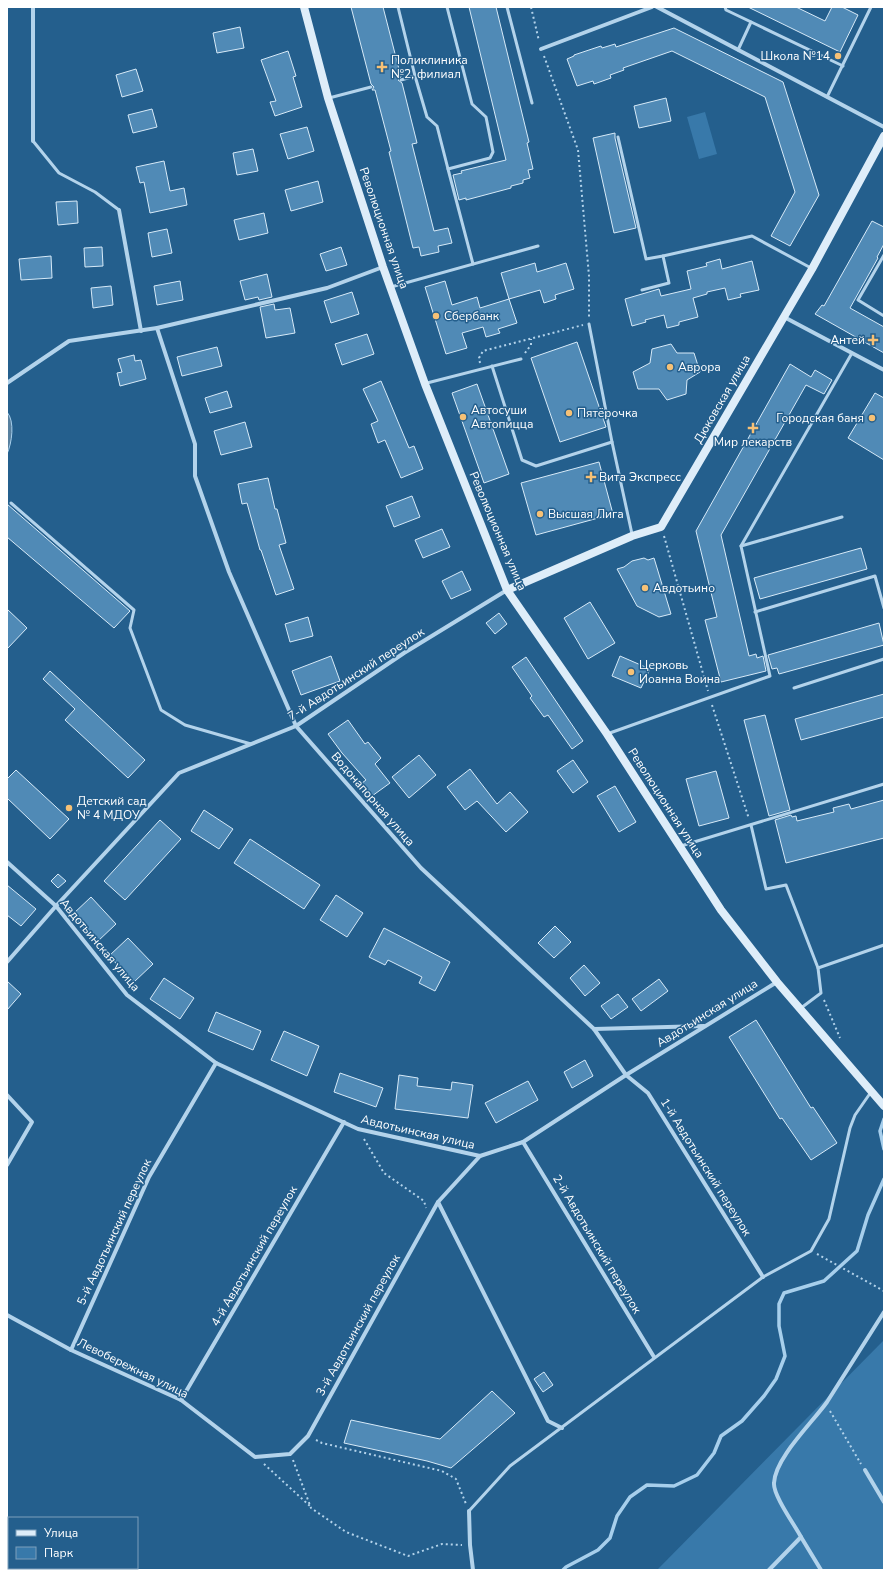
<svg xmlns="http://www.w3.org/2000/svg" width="891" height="1577" font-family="'Nunito Sans',sans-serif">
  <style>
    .green { fill: #3879aa }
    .water { fill: #58809f; stroke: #a7cfec }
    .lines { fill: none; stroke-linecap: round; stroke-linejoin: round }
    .stream { stroke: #a7cfec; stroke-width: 3.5 }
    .building { fill: #508ab6; stroke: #d7eaf8 }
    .path { stroke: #b3d3eb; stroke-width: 2; stroke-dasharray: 2 3; stroke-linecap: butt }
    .lane { stroke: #b3d3eb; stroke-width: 3 }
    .street { stroke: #b3d3eb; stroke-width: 4 }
    .secondary { stroke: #deedf9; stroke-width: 8 }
    .poi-dot { fill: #f6c176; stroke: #245f8d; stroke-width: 1.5 }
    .labels { text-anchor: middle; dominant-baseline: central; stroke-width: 3; stroke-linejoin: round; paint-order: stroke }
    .poi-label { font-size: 12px; fill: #fff; stroke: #245f8d; text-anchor: start }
    .street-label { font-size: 12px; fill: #fff; stroke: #245f8d }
  </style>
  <rect width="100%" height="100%" fill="#245f8d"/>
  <g class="green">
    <path d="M705,112L717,154L699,159L687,117Z"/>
    <path d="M884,1340V1570H657Z"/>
  </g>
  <path class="water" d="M7,412C15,421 12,443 7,454Z"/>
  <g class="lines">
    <g class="stream">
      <path d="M884,1119L880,1131L884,1149"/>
      <path d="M563,1570L566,1567L598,1550L610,1538L617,1516L630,1497L647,1485L674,1486L697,1475L714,1453L721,1436L742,1421L764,1396L776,1379L785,1356L779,1326V1304L784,1293L824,1281L857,1251L868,1215L884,1179"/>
    </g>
  </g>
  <g class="building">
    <path d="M351,7H383L401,77L398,80L402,83L417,143L412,144L434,231L448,228L452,243L438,246L439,252L421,256L419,247L413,248L389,152L391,151L375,90H372L374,87L371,84Z"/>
    <path d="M469,7H496L529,142L527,143L533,169L528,170L530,178L523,180V183L511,186V188L466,200V198L459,200L453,175L462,173L461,171L506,160Z"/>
    <path d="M748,7H796L825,21L832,7H842L858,15L840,52Z"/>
    <path d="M240,27L244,48L217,53L213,33Z"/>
    <path d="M674,28L783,82L819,195L790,246L771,236L795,192L765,97L672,51L623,68L624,70L610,75L611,78L594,84L593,81L577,86L567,59L574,56V55L601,46L602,48L615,44L616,47Z"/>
    <path d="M288,51L296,76L293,77L302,107L275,116L270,102L276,101L261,60Z"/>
    <path d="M136,69L143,91L122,97L116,75Z"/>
    <path d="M666,98L671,121L639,128L634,106Z"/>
    <path d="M152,109L157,127L133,133L128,115Z"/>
    <path d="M307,127L314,151L288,159L280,134Z"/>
    <path d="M615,133V138L636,228L614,233L593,138Z"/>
    <path d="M253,149L258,171L237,175L233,153Z"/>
    <path d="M164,161L170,191L184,188L187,205L150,213L144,182L140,183L136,167Z"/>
    <path d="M318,181L323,202L291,211L285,190Z"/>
    <path d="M77,201L78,223L58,225L56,202Z"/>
    <path d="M264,213L268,233L239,240L234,220Z"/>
    <path d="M872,221L884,227V244L877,257L878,258L850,308L884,327V353L815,314L822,305L824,306Z"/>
    <path d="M167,229L172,253L152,257L148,233Z"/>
    <path d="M102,247L103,266L85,267L84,248Z"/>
    <path d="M341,247L347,265L326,271L320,254Z"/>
    <path d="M51,256L52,278L21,280L19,259Z"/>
    <path d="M720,259L722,269L752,261L759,290L740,294L741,297L728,300L725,288L707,292V294L693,298L698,317L679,322V325L667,328L664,315L645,320L646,322L632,326L625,299L659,289L661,296L691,289L687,271L707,266L706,263Z"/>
    <path d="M535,263L537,272L566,263L574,289L555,295L556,299L544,303L540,290L509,299L501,273Z"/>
    <path d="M267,274L272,297L259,300L258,297L245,300L240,281Z"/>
    <path d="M180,281L183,300L157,305L154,286Z"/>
    <path d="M445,281L452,305L477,297L480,308L509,299L517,323L498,329L500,333L486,337L483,327L462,333L467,348L446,354L425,287Z"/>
    <path d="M111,286L113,305L93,308L91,288Z"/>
    <path d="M352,292L359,314L331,323L324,301Z"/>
    <path d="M274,304L275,310L290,308L295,333L266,338L260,307Z"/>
    <path d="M367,334L374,354L342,365L335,344Z"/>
    <path d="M577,342L606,427L560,442L531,358Z"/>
    <path d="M671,344L677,353H694L700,372L687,380L686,394L667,400L659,389H638L633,372L650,363L652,349Z"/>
    <path d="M217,347L222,366L182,376L177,357Z"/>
    <path d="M134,355L135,361L141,360L146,379L120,386L117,373L122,372L118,359Z"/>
    <path d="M790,364L811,377L815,370L832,380L824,394L806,385L721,535L749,656L756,654L757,658L763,656L766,671L721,682L705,620L717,617L696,531Z"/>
    <path d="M381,381L409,448L414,446L423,469L401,478L385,440L378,443L371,424L378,421L363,389Z"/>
    <path d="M477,384L509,474L484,483L452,393Z"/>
    <path d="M227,391L232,407L210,413L205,398Z"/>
    <path d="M875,393L884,398V460L848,438Z"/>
    <path d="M245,422L252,447L221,455L214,431Z"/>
    <path d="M599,462L613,514L536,535L521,483Z"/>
    <path d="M268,478L275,509H277L286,543L279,545L294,589L276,595L261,550H260L247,503L242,504L238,484Z"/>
    <path d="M412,496L420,517L394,527L386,506Z"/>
    <path d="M7,504L130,611L114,628L7,537Z"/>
    <path d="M442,529L450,547L423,558L415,540Z"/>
    <path d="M861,548L867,569L760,599L754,578Z"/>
    <path d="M644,558L648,560L654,558L671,614L659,617L637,606L617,569L624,567L632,561Z"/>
    <path d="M462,571L471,590L451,599L442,581Z"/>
    <path d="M590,602L615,643L588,659L564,618Z"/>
    <path d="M7,609L27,628L7,649Z"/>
    <path d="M499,613L507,624L495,634L486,623Z"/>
    <path d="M308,617L313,636L290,642L285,624Z"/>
    <path d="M879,623L884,645L779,674L777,668L772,669L768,655Z"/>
    <path d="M331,656L340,681L301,695L292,671Z"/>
    <path d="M620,656L650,669L641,688L612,676Z"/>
    <path d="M526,657L583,741L572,749L548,715L544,717L530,698L532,696L512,667Z"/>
    <path d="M50,671L145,760L128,778L65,720L75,709L43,679Z"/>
    <path d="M884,694V717L801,740L795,719Z"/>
    <path d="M765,715L790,810L769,816L744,720Z"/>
    <path d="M348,720L365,744L368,742L381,758L375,764L390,783L372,796L362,783L366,780L342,753L328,734Z"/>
    <path d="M419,755L436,775L409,798L392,777Z"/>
    <path d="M573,760L588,782L573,793L557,771Z"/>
    <path d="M470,769L497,804L510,792L528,812L506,832L477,801L465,810L447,787Z"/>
    <path d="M16,770L69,819L50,839L7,798V779Z"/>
    <path d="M716,771L729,818L699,826L686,779Z"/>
    <path d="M615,786L636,822L619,832L597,796Z"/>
    <path d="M884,800V838L786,863L775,820L791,815L792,817L796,816L797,821L834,812L833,808L849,804L851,809Z"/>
    <path d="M204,810L233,829L219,849L191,831Z"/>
    <path d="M160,820L181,839L125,900L104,881Z"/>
    <path d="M250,839L320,885L304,909L234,863Z"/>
    <path d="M58,874L66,881L58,888L51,881Z"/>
    <path d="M7,885L36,909L21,926L7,915Z"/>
    <path d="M336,895L363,913L347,937L320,920Z"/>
    <path d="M91,897L116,924L97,942L72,915Z"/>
    <path d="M555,926L571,942L554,958L538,943Z"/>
    <path d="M384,928L450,962L435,991L419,983L422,977L388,960L385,965L369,957Z"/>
    <path d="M128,938L153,964L134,982L109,956Z"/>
    <path d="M584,965L600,983L585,996L570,978Z"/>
    <path d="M164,978L194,998L180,1019L150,999Z"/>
    <path d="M659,979L668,991L641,1011L632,999Z"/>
    <path d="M7,981L21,994L7,1010Z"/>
    <path d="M618,994L628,1007L611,1019L601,1006Z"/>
    <path d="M216,1012L261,1031L253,1050L208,1031Z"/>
    <path d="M756,1020L811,1108L813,1107L837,1143L811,1160L782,1118L780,1119L729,1037Z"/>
    <path d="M284,1031L319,1046L307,1076L271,1060Z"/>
    <path d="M585,1060L593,1076L572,1088L564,1072Z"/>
    <path d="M340,1073L383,1088L376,1107L334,1092Z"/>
    <path d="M399,1075L418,1078L417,1086L451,1090L452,1082L473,1085L468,1118L395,1109Z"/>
    <path d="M528,1081L538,1100L496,1123L485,1103Z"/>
    <path d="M544,1372L553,1385L543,1392L534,1379Z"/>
    <path d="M492,1391L515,1413L451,1468L427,1461L344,1443L351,1420L440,1439Z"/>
  </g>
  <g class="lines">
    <g class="path">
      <path d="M531,7L539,41"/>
      <path d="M544,56L578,150L589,276V318"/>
      <path d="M525,353L531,345V339"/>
      <path d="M480,363L479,358L483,351L583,325"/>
      <path d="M664,536L708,691"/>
      <path d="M712,705L749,819"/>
      <path d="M824,1000L840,1038"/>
      <path d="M364,1139L384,1173L424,1201L426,1208"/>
      <path d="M817,1254L884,1291"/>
      <path d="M830,1411L861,1464"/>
      <path d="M316,1440L322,1443L442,1471L456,1479L466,1504"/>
      <path d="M293,1460L311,1508L346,1532L408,1556L442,1544L462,1545"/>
      <path d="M264,1464L311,1507"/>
    </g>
    <g class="lane">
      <path d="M398,7L415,76L401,80"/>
      <path d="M447,7L472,104L486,117L493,152L490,158L448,169L473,264"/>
      <path d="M507,7L532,103"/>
      <path d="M725,7L726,10L843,66"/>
      <path d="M738,50L751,22"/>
      <path d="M415,76L427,117L437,126L448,169"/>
      <path d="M827,97L871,7"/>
      <path d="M329,98L371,87"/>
      <path d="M618,137L646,259L663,256"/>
      <path d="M33,141L59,173L95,192L119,210"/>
      <path d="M884,255L858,300L884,316"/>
      <path d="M391,287L538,246"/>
      <path d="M642,290L669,283L663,256L752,236L811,268"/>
      <path d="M589,324L612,442L632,534"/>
      <path d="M492,366L522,460L536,466L612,442"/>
      <path d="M427,383L521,359"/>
      <path d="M11,503L134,610L130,628L161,710L185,725L251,744"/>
      <path d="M741,546L842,517"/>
      <path d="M755,612L875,576L884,608"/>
      <path d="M794,688L884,659"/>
      <path d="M607,734L770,676L741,546L852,353"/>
      <path d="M751,825L766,889L786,885L818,968L821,993L801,1008"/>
      <path d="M681,846L884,784"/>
      <path d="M818,968L884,945"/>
      <path d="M469,1511L510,1466L763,1277L811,1251L829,1219L850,1128L855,1115L871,1092"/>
    </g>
    <g class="street">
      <path d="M657,7L884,127"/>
      <path d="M541,49L652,7"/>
      <path d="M33,141V7"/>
      <path d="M119,210L141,331"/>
      <path d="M784,317L884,370"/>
      <path d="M157,328L195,444V476L229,572L296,726L421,868L594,1029L626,1075L648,1093L763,1277"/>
      <path d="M7,383L69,341L157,328L327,288L383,267"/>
      <path d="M7,862L56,906L127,995L216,1063L358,1129L480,1156L523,1142L626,1075L777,982"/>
      <path d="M7,962L56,906L179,773L296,726L404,653L507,590"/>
      <path d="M594,1029L704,1026"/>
      <path d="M7,1095L32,1122L7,1165"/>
      <path d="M523,1142L654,1357"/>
      <path d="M438,1202L548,1421L562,1428"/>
      <path d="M7,1315L71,1350L181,1400L255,1457L290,1454L308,1436L438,1202L480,1156"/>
      <path d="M71,1350L149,1177L216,1063"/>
      <path d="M181,1400L344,1122"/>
      <path d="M865,1470L884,1502"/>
      <path d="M469,1511L470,1545L473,1570"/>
      <path d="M801,1537L821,1570"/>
      <path d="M769,1570L801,1537C794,1524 773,1495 774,1483C775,1458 812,1423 827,1402C846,1372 865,1342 884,1312"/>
    </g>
    <g class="secondary">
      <path d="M304,7L328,98L383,267L425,384L507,590L607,734L721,910L777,982L884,1106"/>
      <path d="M507,590L632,536L661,527L812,269L884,136"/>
    </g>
  </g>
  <g class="poi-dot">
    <circle cx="838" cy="56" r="4"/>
    <path d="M380 61h4v4h4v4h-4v4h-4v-4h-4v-4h4z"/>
    <circle cx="436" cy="316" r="4"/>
    <path d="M871 334h4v4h4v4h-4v4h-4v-4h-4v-4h4z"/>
    <circle cx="670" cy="367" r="4"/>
    <circle cx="569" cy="413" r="4"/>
    <circle cx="463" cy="417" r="4"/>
    <circle cx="872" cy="418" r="4"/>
    <path d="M751 422h4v4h4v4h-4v4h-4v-4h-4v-4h4z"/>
    <path d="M589 471h4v4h4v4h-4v4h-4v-4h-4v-4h4z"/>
    <circle cx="540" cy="514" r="4"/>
    <circle cx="645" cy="588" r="4"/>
    <circle cx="631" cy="672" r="4"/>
    <circle cx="69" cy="808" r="4"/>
  </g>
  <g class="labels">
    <g class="poi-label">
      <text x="830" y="56" text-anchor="end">Школа №14</text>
      <text x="391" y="60">Поликлиника<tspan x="391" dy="14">№2, филиал</tspan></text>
      <text x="444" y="316">Сбербанк</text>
      <text x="865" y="340" text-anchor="end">Антей</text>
      <text x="678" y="367">Аврора</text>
      <text x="471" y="410">Автосуши<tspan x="471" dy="14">Автопицца</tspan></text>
      <text x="577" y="413">Пятёрочка</text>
      <text x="864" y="418" text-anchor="end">Городская баня</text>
      <text x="753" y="442" text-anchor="middle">Мир лекарств</text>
      <text x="599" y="477">Вита Экспресс</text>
      <text x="548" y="514">Высшая Лига</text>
      <text x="653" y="588">Авдотьино</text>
      <text x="639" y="665">Церковь<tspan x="639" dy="14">Иоанна Воина</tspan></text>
      <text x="77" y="801">Детский сад<tspan x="77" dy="14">№ 4 МДОУ</tspan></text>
    </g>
    <g class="street-label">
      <text transform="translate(384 228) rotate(71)">Революционная улица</text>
      <text transform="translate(722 399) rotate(-60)">Дюковская улица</text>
      <text transform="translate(498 531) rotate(67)">Революционная улица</text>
      <text transform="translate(356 674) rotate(-33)">7-й Авдотьинский переулок</text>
      <text transform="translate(373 799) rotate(49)">Водонапорная улица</text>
      <text transform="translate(666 803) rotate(57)">Революционная улица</text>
      <text transform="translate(100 945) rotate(50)">Авдотьинская улица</text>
      <text transform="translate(707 1013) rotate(-32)">Авдотьинская улица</text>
      <text transform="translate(418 1132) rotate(13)">Авдотьинская улица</text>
      <text transform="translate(706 1167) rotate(58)">1-й Авдотьинский переулок</text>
      <text transform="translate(114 1232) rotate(-65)">5-й Авдотьинский переулок</text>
      <text transform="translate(597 1244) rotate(59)">2-й Авдотьинский переулок</text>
      <text transform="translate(254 1256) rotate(-60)">4-й Авдотьинский переулок</text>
      <text transform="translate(358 1325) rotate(-61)">3-й Авдотьинский переулок</text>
      <text transform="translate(133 1368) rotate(26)">Левобережная улица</text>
    </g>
  </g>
  <rect width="891" height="1577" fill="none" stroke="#ffffff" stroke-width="16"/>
  <rect x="8" y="1517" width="130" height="52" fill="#245f8d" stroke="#7c9fbb"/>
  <rect x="16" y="1530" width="20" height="6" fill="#deedf9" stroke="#7c9fbb"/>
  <text x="44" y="1537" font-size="12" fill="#ffffff">Улица</text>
  <rect x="16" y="1547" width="20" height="12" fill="#3879aa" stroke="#7c9fbb"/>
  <text x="44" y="1557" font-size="12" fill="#ffffff">Парк</text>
</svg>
